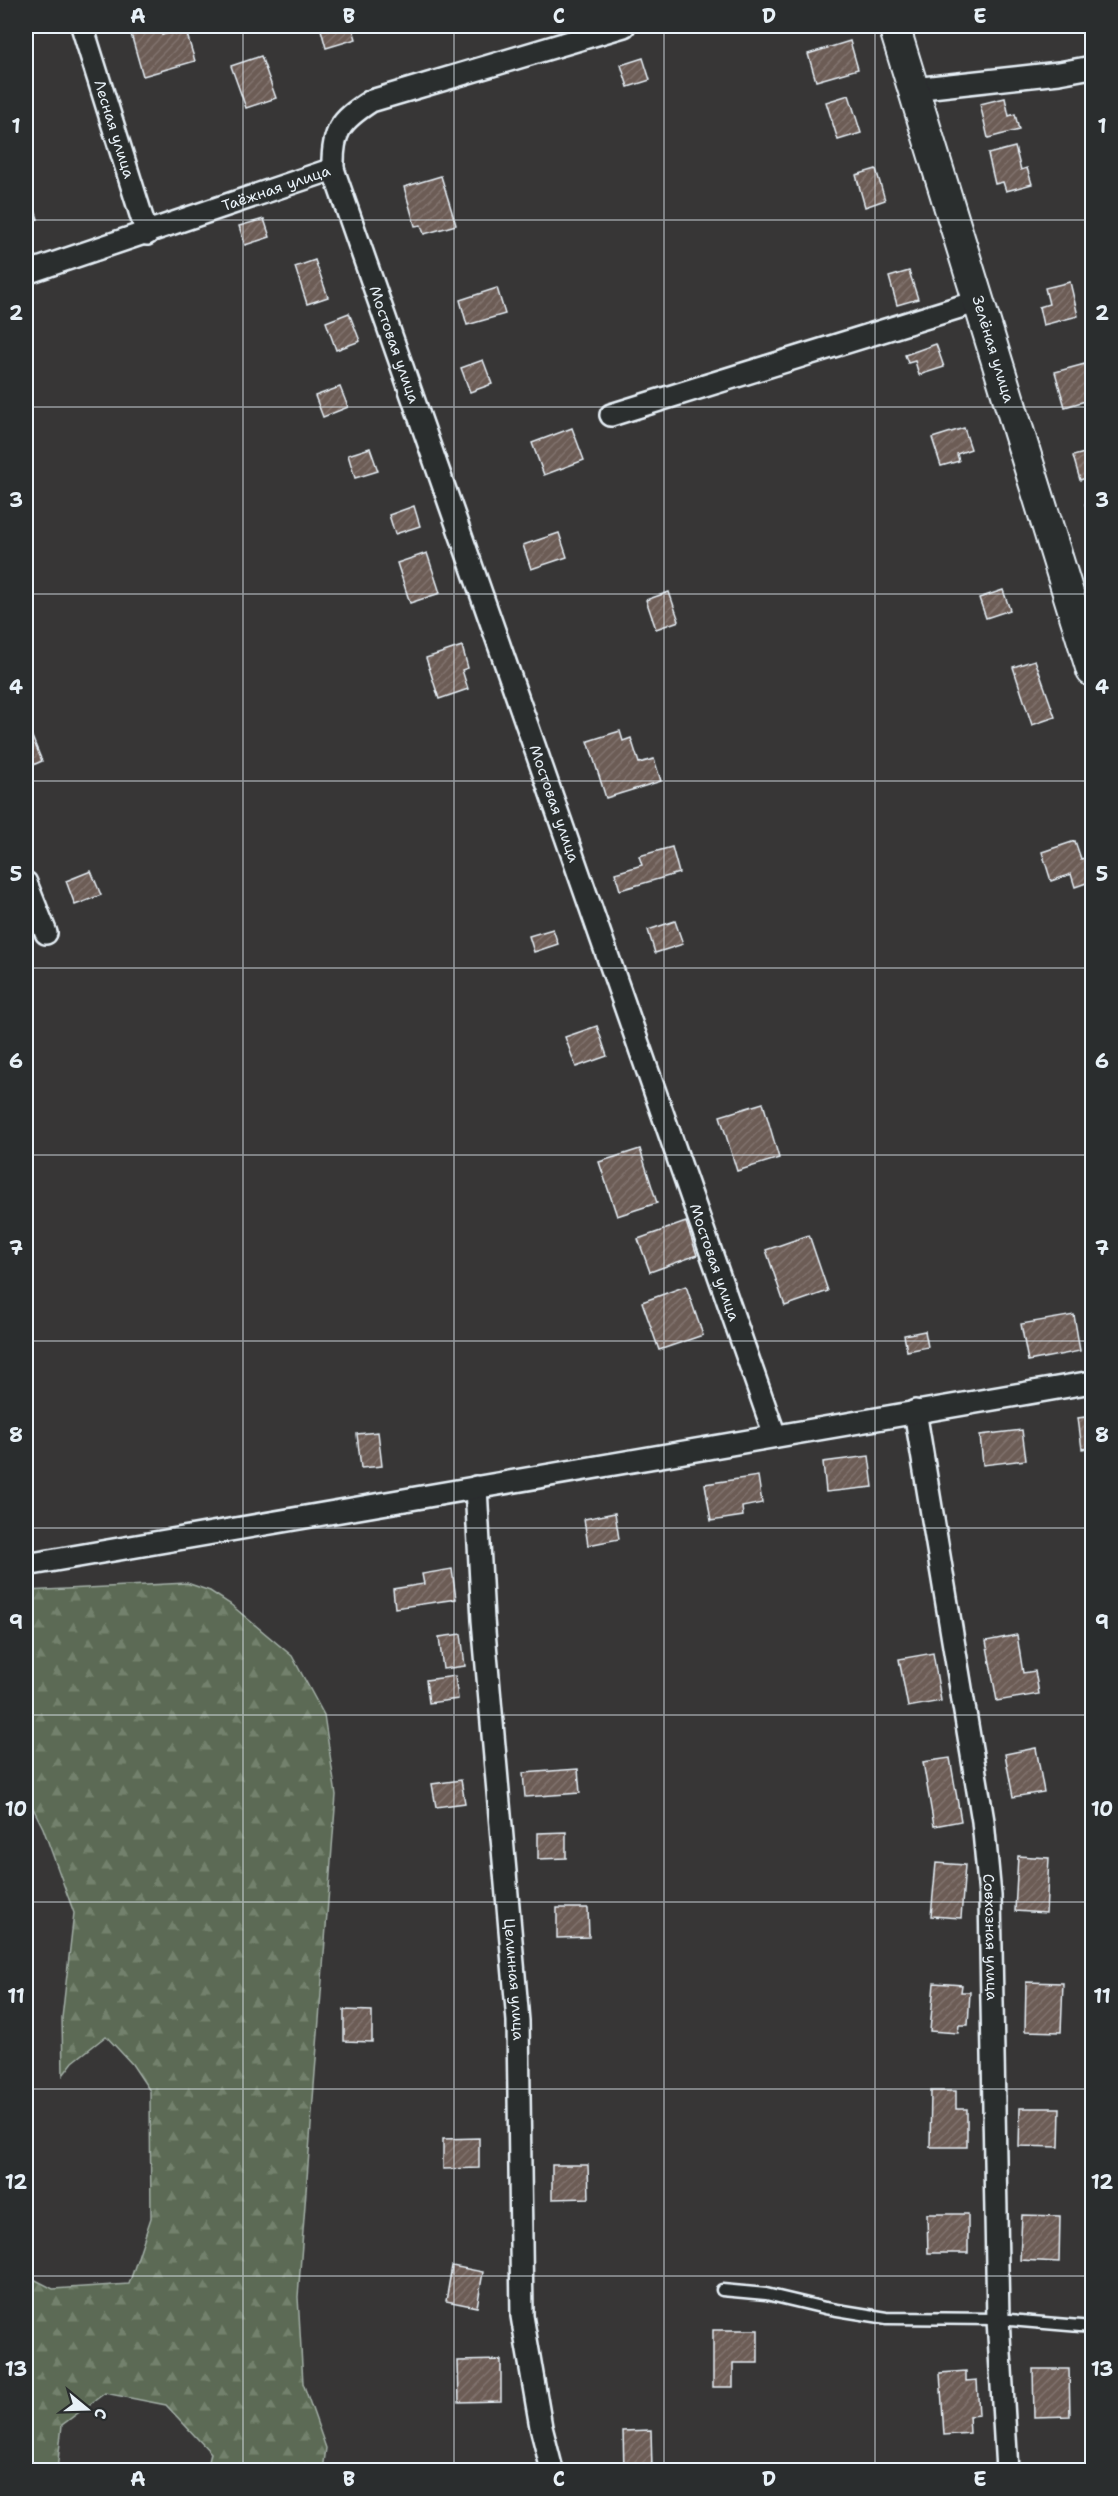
<svg xmlns="http://www.w3.org/2000/svg" width="1118" height="2496" font-family="'Shantell Sans',sans-serif">
  <style>
    .forest { fill: url(#forest-firs); stroke: #a2aea6; stroke-width: 1.5 }
    .building { fill: url(#building-hatch); stroke: #e8f1f8; stroke-width: 1.5 }
    .lines { fill: none; stroke-linecap: round; stroke-linejoin: round }
    .lane-casing { stroke: #e8f1f8; stroke-width: 15 }
    .street-casing { stroke: #e8f1f8; stroke-width: 26 }
    .secondary-casing { stroke: #e8f1f8; stroke-width: 34 }
    .lane { stroke: #2a2d2e; stroke-width: 10 }
    .street { stroke: #2a2d2e; stroke-width: 21 }
    .secondary { stroke: #2a2d2e; stroke-width: 30 }
    .grid { fill: none; stroke: #e8f1f8; stroke-width: 1.5; stroke-opacity: 0.55 }
    .labels { text-anchor: middle; dominant-baseline: central; stroke-width: 4.5; stroke-linejoin: round; paint-order: stroke }
    .street-label { font-size: 15px; fill: #e8f1f8; stroke: #2a2d2e }
    .neatline { fill: none; stroke: #e8f1f8; stroke-width: 2 }
    .grid-label { font-size: 20px; text-anchor: middle; font-weight: bold; fill: #e8f1f8 }
  </style>
  <defs>
    <pattern id="forest-firs" width="22" height="20" patternUnits="userSpaceOnUse" patternTransform="scale(1.5)"><rect width="22" height="20" fill="#5c6b54"/><path d="M5 1l3.5 6h-7zM16 11l3.5 6h-7z" fill="#73816d"/></pattern>
    <pattern id="building-hatch" width="6" height="6" patternUnits="userSpaceOnUse" patternTransform="scale(1.5)"><rect width="6" height="6" fill="#6c5b55"/><path d="M-1 1l2-2M0 6l6-6M5 7l2-2" fill="none" stroke="#81736e"/></pattern>
  </defs>
  <rect width="100%" height="100%" fill="#373636"/>
  <filter id="ink" filterUnits="userSpaceOnUse"><feTurbulence type="fractalNoise" baseFrequency=".0167" numOctaves="2"/><feDisplacementMap in="SourceGraphic" scale="12" xChannelSelector="R" yChannelSelector="G"/><feConvolveMatrix kernelMatrix="1 2 1 2 8 2 1 2 1" color-interpolation-filters="sRGB"/></filter>
  <g filter="url(#ink)">
    <path class="forest" d="M187,1583L210,1591L230,1604L292,1656L324,1715L336,1795L298,2297L303,2383L326,2448L323,2470H207L211,2453L166,2405L105,2393L62,2425L57,2470H26V2275L53,2289L129,2284L151,2218L150,2091L132,2064L106,2036L73,2062L63,2075L62,2018L74,1913L43,1828L26,1794V1591Z"/>
    <g class="building">
      <path d="M159,26L162,35L175,31L176,34L186,31L195,61L143,76L131,34Z"/>
      <path d="M320,26H352L356,39L326,48Z"/>
      <path d="M850,41L858,69L816,81L808,54Z"/>
      <path d="M261,56L276,98L246,108L231,66Z"/>
      <path d="M643,58L650,80L628,87L621,65Z"/>
      <path d="M849,95L861,133L838,140L826,102Z"/>
      <path d="M1005,98L1009,116L1015,114L1019,130L988,138L980,104Z"/>
      <path d="M1015,147L1021,170L1027,168L1032,184L1006,191L1003,182L995,184L988,154Z"/>
      <path d="M876,169L885,200L865,207L856,175Z"/>
      <path d="M441,176L456,225L424,234L421,225L415,226L404,187Z"/>
      <path d="M29,192L38,219L26,223V193Z"/>
      <path d="M264,219L270,237L245,245L239,226Z"/>
      <path d="M315,260L328,297L307,304L295,267Z"/>
      <path d="M909,271L918,299L897,305L889,277Z"/>
      <path d="M1070,282L1078,316L1043,325L1039,307L1049,304L1045,288Z"/>
      <path d="M497,288L505,314L467,325L460,300Z"/>
      <path d="M349,313L360,341L336,350L326,322Z"/>
      <path d="M936,344L944,367L919,375L915,361L908,363L905,355Z"/>
      <path d="M483,360L492,384L470,392L461,368Z"/>
      <path d="M1085,364L1092,399L1065,407L1055,372Z"/>
      <path d="M340,387L348,407L323,417L315,396Z"/>
      <path d="M572,428L584,460L544,475L532,443Z"/>
      <path d="M964,428L971,449L957,454L959,461L941,466L932,438Z"/>
      <path d="M370,448L378,471L355,478L348,455Z"/>
      <path d="M1092,451V476L1080,480L1073,456Z"/>
      <path d="M1092,502V523L1091,524L1085,504Z"/>
      <path d="M414,506L420,526L395,534L389,515Z"/>
      <path d="M559,533L567,557L531,569L523,545Z"/>
      <path d="M427,553L440,593L410,603L397,563Z"/>
      <path d="M1003,590L1010,610L986,618L979,598Z"/>
      <path d="M669,592L679,621L656,629L646,600Z"/>
      <path d="M462,646L468,668L462,670L468,689L439,699L426,658Z"/>
      <path d="M1035,660L1055,717L1032,725L1013,667Z"/>
      <path d="M620,731L623,741L631,738L639,763L654,759L661,781L606,798L588,741Z"/>
      <path d="M30,732L42,761L26,768V734Z"/>
      <path d="M1075,841L1081,859L1092,856V891L1089,882L1075,887L1071,874L1051,881L1042,852Z"/>
      <path d="M672,847L679,873L620,890L615,873L642,865L639,856Z"/>
      <path d="M91,871L101,895L75,905L66,881Z"/>
      <path d="M675,921L683,944L655,953L648,930Z"/>
      <path d="M553,929L558,944L534,952L529,936Z"/>
      <path d="M597,1026L607,1056L576,1067L565,1037Z"/>
      <path d="M763,1103L779,1158L737,1171L720,1116Z"/>
      <path d="M640,1149L657,1203L617,1216L599,1162Z"/>
      <path d="M686,1222L697,1255L650,1272L638,1239Z"/>
      <path d="M809,1235L828,1291L785,1306L766,1250Z"/>
      <path d="M686,1286L703,1335L659,1350L642,1302Z"/>
      <path d="M1074,1315L1080,1351L1028,1361L1021,1324Z"/>
      <path d="M925,1331L928,1347L907,1351L904,1335Z"/>
      <path d="M1092,1416V1448L1082,1449L1078,1418Z"/>
      <path d="M1022,1430L1026,1460L983,1465L980,1435Z"/>
      <path d="M378,1432L382,1466L361,1468L357,1434Z"/>
      <path d="M869,1456L873,1487L826,1492L823,1462Z"/>
      <path d="M758,1476L762,1503L742,1507L743,1516L711,1521L705,1484Z"/>
      <path d="M615,1513L619,1539L588,1545L584,1519Z"/>
      <path d="M452,1569L456,1599L395,1608L393,1589L424,1584L422,1574Z"/>
      <path d="M461,1634L465,1666L443,1669L439,1637Z"/>
      <path d="M1017,1635L1023,1673L1035,1671L1039,1694L997,1701L986,1641Z"/>
      <path d="M933,1653L941,1701L908,1707L899,1659Z"/>
      <path d="M455,1676L458,1699L429,1703L426,1680Z"/>
      <path d="M1036,1748L1044,1792L1013,1797L1005,1754Z"/>
      <path d="M950,1758L961,1821L934,1826L923,1762Z"/>
      <path d="M578,1769L580,1793L525,1797L523,1773Z"/>
      <path d="M461,1780L465,1803L436,1807L432,1784Z"/>
      <path d="M566,1832V1858L538,1859V1833Z"/>
      <path d="M1018,1856L1049,1858L1046,1913L1015,1911Z"/>
      <path d="M936,1863L965,1865L961,1918L931,1916Z"/>
      <path d="M557,1908H588L589,1937L557,1938Z"/>
      <path d="M1026,1982L1063,1983L1061,2032L1025,2031Z"/>
      <path d="M934,1983L962,1985L961,1992H970L968,2025H959L958,2033L930,2031Z"/>
      <path d="M344,2010L372,2011V2042L344,2041Z"/>
      <path d="M931,2091H956V2109H967V2147H930Z"/>
      <path d="M1020,2108H1060L1059,2147L1019,2146Z"/>
      <path d="M479,2138V2168L443,2169V2139Z"/>
      <path d="M552,2165H588L589,2198L552,2199Z"/>
      <path d="M927,2214H968V2253H928Z"/>
      <path d="M1022,2215L1060,2216L1059,2262L1020,2260Z"/>
      <path d="M452,2266L483,2272L477,2307L446,2301Z"/>
      <path d="M713,2330H758V2363H733V2387H713Z"/>
      <path d="M501,2360V2401L459,2402L458,2361Z"/>
      <path d="M1033,2369H1069L1070,2416L1034,2417Z"/>
      <path d="M966,2371V2381L977,2380L979,2415L969,2416L970,2433L944,2435L940,2373Z"/>
      <path d="M651,2430L652,2470H624L623,2431Z"/>
    </g>
    <g class="lines">
      <defs>
        <path id="lane" d="M722,2290L766,2294L825,2308L887,2318L998,2319L1092,2327"/>
        <g id="street">
          <path id="s1" d="M82,26L147,234"/>
          <path d="M913,89L1059,73L1092,67"/>
          <path id="s2" d="M333,169L775,1436"/>
          <path id="s3" d="M26,273L333,169C332,131 340,121 371,101L624,26"/>
          <path d="M611,415L979,301"/>
          <path d="M26,883L46,933"/>
          <path id="s4" d="M915,1411L983,1821L990,1896L998,2319L1007,2470"/>
          <path id="s5" d="M476,1487L483,1620L518,2021L522,2316L541,2427L552,2470"/>
          <path d="M26,1565L1092,1382"/>
        </g>
        <g id="secondary">
          <path id="s6" d="M894,26L1092,671"/>
        </g>
      </defs>
      <use href="#lane" class="lane-casing"/>
      <use href="#street" class="street-casing"/>
      <use href="#secondary" class="secondary-casing"/>
      <use href="#lane" class="lane"/>
      <use href="#street" class="street"/>
      <use href="#secondary" class="secondary"/>
    </g>
  </g>
  <path class="grid" d="M243,26V2470M454,26V2470M664,26V2470M875,26V2470M26,220H1092M26,407H1092M26,594H1092M26,781H1092M26,968H1092M26,1155H1092M26,1341H1092M26,1528H1092M26,1715H1092M26,1902H1092M26,2089H1092M26,2276H1092"/>
  <g class="labels">
    <g class="street-label">
      <text stroke="none"><textPath href="#s1" startOffset="108">Лесная улица</textPath></text>
      <text stroke="none"><textPath href="#s3" startOffset="264">Таёжная улица</textPath></text>
      <text stroke="none"><textPath href="#s2" startOffset="186">Мостовая улица</textPath></text>
      <text stroke="none"><textPath href="#s6" startOffset="338">Зелёная улица</textPath></text>
      <text stroke="none"><textPath href="#s2" startOffset="672">Мостовая улица</textPath></text>
      <text stroke="none"><textPath href="#s2" startOffset="1158">Мостовая улица</textPath></text>
      <text stroke="none"><textPath href="#s4" startOffset="532">Совхозная улица</textPath></text>
      <text stroke="none"><textPath href="#s5" startOffset="494">Целинная улица</textPath></text>
    </g>
  </g>
  <rect width="1118" height="2496" fill="none" stroke="#2a2d2e" stroke-width="66"/>
  <g transform="translate(87 2409) rotate(109)" stroke="#2a2d2e" stroke-width="4.5" paint-order="stroke">
  <path d="M0-4.5L10 22L0 15L-10 22Z" fill="#e8f1f8"/>
  <text y="-9" font-size="16" font-weight="bold" text-anchor="middle" fill="#e8f1f8">С</text>
  </g>
  <rect x="33" y="33" width="1052" height="2430" class="neatline"/>
  <g class="grid-label">
    <text x="138" y="23">A</text>
    <text x="349" y="23">B</text>
    <text x="559" y="23">C</text>
    <text x="769" y="23">D</text>
    <text x="980" y="23">E</text>
    <text x="16" y="133">1</text>
    <text x="1102" y="133">1</text>
    <text x="16" y="320">2</text>
    <text x="1102" y="320">2</text>
    <text x="16" y="507">3</text>
    <text x="1102" y="507">3</text>
    <text x="16" y="694">4</text>
    <text x="1102" y="694">4</text>
    <text x="16" y="881">5</text>
    <text x="1102" y="881">5</text>
    <text x="16" y="1068">6</text>
    <text x="1102" y="1068">6</text>
    <text x="16" y="1255">7</text>
    <text x="1102" y="1255">7</text>
    <text x="16" y="1442">8</text>
    <text x="1102" y="1442">8</text>
    <text x="16" y="1629">9</text>
    <text x="1102" y="1629">9</text>
    <text x="16" y="1816">10</text>
    <text x="1102" y="1816">10</text>
    <text x="16" y="2003">11</text>
    <text x="1102" y="2003">11</text>
    <text x="16" y="2189">12</text>
    <text x="1102" y="2189">12</text>
    <text x="16" y="2376">13</text>
    <text x="1102" y="2376">13</text>
    <text x="138" y="2486">A</text>
    <text x="349" y="2486">B</text>
    <text x="559" y="2486">C</text>
    <text x="769" y="2486">D</text>
    <text x="980" y="2486">E</text>
  </g>
</svg>
